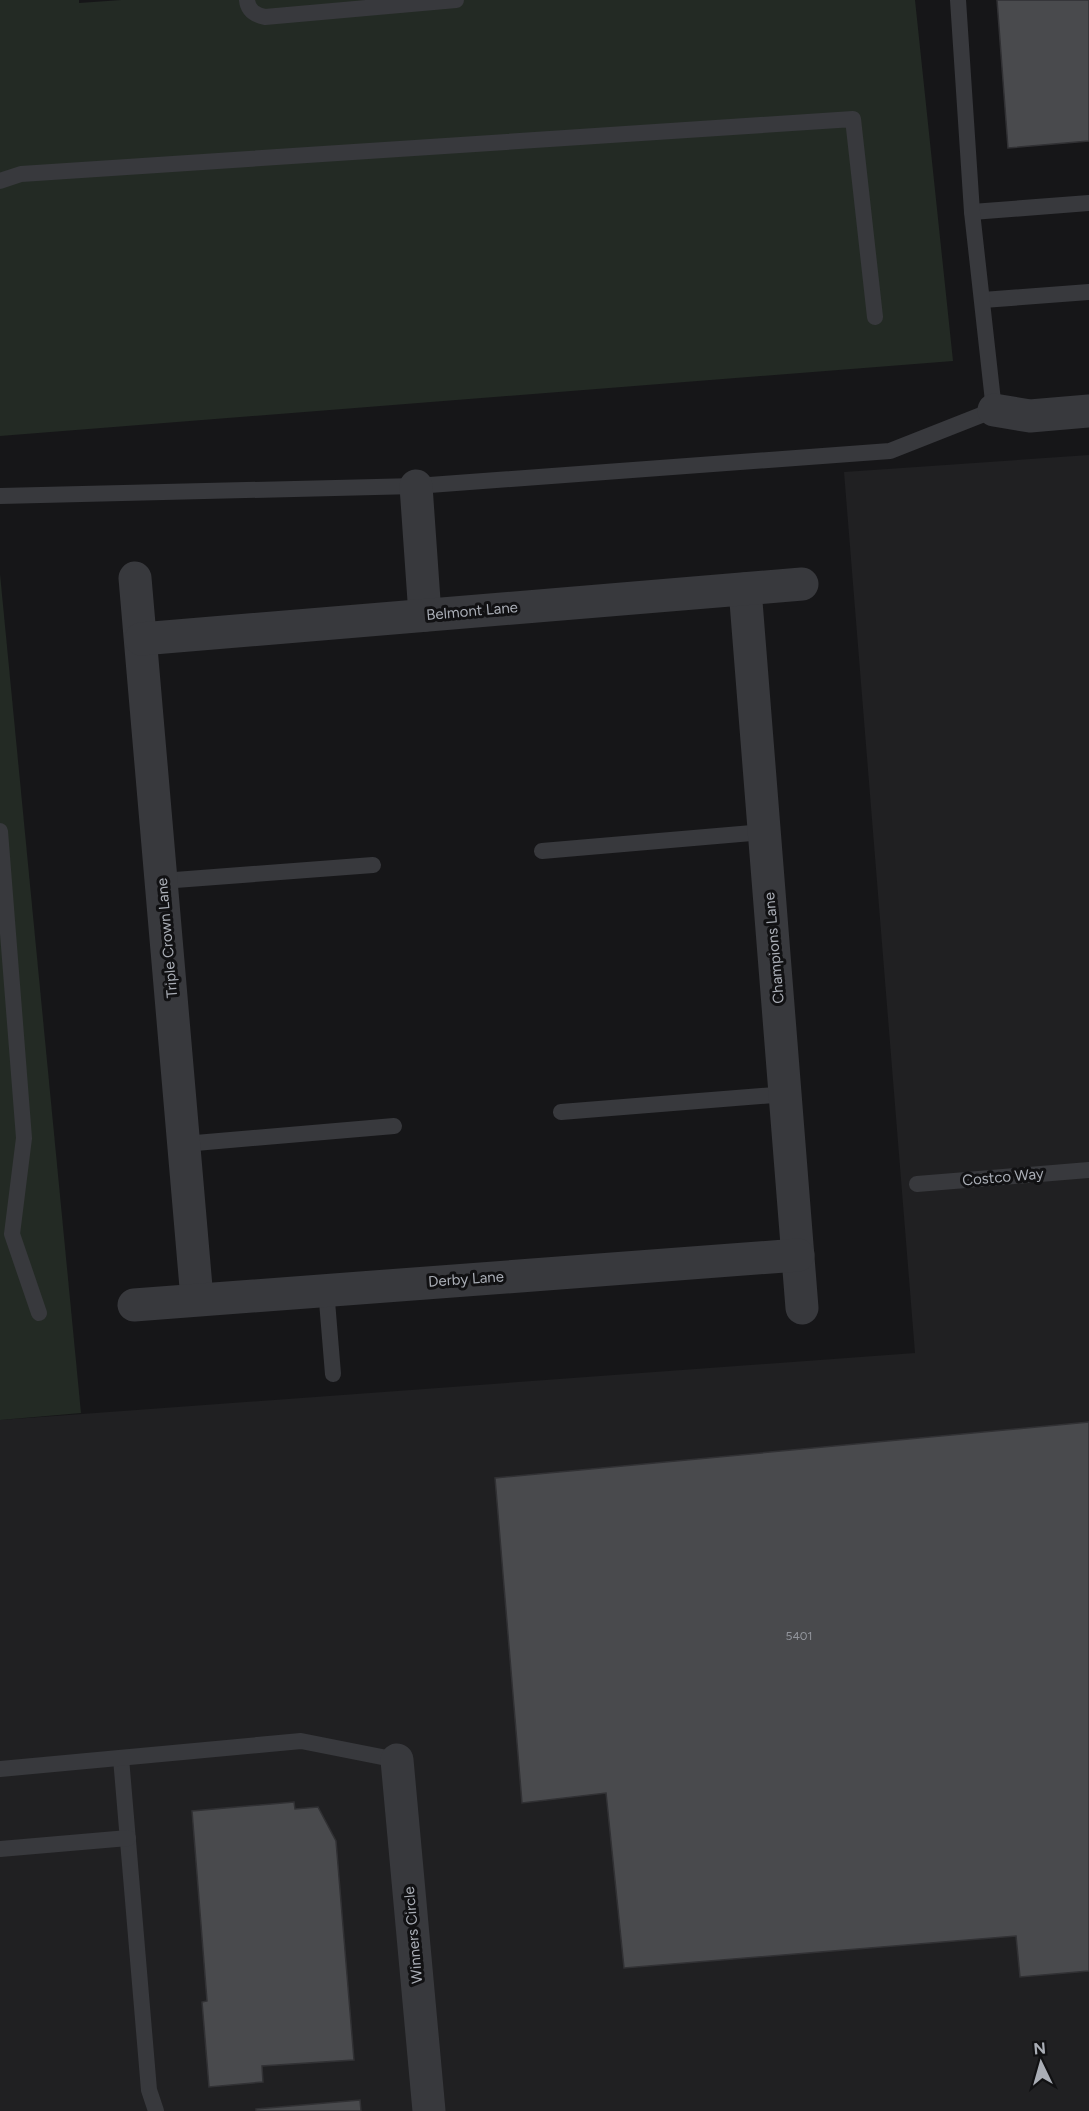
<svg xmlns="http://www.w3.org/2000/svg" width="1089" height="2111" font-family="Figtree,sans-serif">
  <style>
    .built { fill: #202022 }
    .pitch { fill: #232a24 }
    .building { fill: #494a4d; stroke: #313134; stroke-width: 1.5 }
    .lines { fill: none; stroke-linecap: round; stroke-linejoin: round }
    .service { stroke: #38393d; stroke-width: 16 }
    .minor { stroke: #38393d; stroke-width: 33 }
    .labels { text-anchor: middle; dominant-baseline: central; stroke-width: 6; stroke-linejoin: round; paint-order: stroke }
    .number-label { font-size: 12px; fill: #92959c }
    .street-label { font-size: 15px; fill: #aaaeb6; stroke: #111113 }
  </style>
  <rect width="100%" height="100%" fill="#161618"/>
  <path class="built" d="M1089,455V2111H0V1420L915,1353L844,472Z"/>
  <g class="pitch">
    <path d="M0,0H79V3L121,0H915L953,361L0,436Z"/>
    <path d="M0,574L81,1413L0,1420Z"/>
  </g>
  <g class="building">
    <path d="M997,0H1089V141L1008,148Z"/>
    <path d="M1089,1422V1971L1020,1977L1016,1936L624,1968L606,1793L522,1803L495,1478Z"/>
    <path d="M294,1802L295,1809L318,1807L336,1841L354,2060L262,2066L263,2082L209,2087L202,2002L207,2001L192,1811Z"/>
    <path d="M360,2100L361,2111H256V2109Z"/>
  </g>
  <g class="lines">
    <g class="service">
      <path d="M247,0C248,11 256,15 265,17L456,0"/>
      <path d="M0,181L21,174L853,119L875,317"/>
      <path d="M972,212L1089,203"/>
      <path d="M983,300L1089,292"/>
      <path d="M0,496L416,486L890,451L994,410L972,212L958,0"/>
      <path d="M0,831L24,1138L12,1234L39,1313"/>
      <path d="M542,851L764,832"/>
      <path d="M162,881L373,865"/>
      <path d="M561,1112L786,1094"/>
      <path d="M184,1144L394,1126"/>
      <path d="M917,1184L1089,1170"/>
      <path d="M326,1289L333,1374"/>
      <path d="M121,1758L149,2090L156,2111"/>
      <path d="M0,1769L301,1741L397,1760"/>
      <path d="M0,1849L128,1838"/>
    </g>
    <g class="minor">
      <path d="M994,410L1030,416L1089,411"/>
      <path d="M416,486L425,615"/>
      <path d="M135,578L197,1299"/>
      <path d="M745,589L802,1308"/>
      <path d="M141,639L802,584"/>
      <path d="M134,1305L798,1255"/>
      <path d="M397,1760L429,2111"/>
    </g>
  </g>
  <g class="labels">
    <g class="number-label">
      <text x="799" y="1636">5401</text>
    </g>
    <g class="street-label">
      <text transform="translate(472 611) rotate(-5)">Belmont Lane</text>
      <text transform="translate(167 938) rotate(-95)">Triple Crown Lane</text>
      <text transform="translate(774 948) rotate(-95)">Champions Lane</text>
      <text transform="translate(1003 1177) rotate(-5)">Costco Way</text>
      <text transform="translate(466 1279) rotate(-4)">Derby Lane</text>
      <text transform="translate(413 1935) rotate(-95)">Winners Circle</text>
    </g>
  </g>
  <g transform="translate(1041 2063) rotate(355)" stroke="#111113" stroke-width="4.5" paint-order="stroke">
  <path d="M0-4.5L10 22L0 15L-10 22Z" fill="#aaaeb6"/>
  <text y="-9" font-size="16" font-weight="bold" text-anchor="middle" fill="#aaaeb6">N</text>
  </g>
</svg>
